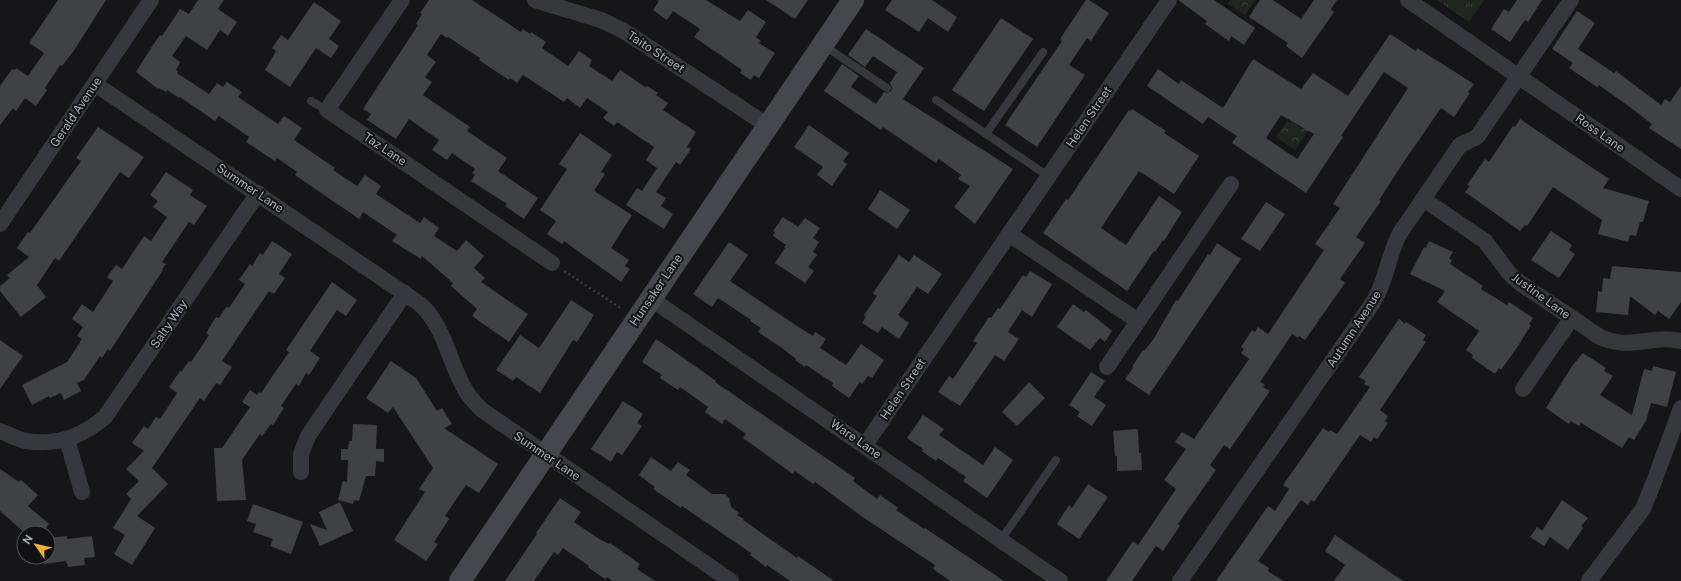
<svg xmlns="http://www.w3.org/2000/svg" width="1681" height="581" font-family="'Public Sans',sans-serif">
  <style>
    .grass { fill: url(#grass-tufts) }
    .park { fill: url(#park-crowns) }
    .building { fill: #404145; fill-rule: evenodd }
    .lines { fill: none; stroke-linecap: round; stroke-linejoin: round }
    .path { stroke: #3d3f44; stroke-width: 2.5; stroke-dasharray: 2 3; stroke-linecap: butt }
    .lane { stroke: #37383d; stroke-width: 8 }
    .street { stroke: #37383d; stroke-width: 16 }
    .secondary { stroke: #45474d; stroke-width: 22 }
    .labels { text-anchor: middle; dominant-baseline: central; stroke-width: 4; stroke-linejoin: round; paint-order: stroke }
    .street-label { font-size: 12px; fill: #a8adb8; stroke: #111113 }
  </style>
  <defs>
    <pattern id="grass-tufts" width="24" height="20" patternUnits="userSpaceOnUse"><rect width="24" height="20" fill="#1e261f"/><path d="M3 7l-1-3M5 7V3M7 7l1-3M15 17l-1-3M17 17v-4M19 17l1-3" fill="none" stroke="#3c433d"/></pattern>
    <pattern id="park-crowns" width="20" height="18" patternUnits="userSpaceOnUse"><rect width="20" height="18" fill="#1e261f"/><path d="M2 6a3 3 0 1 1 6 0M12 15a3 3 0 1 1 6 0" fill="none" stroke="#3c433d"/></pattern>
  </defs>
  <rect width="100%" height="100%" fill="#161618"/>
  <path class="grass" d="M1437,0H1484L1469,22Z"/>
  <g class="park">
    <path d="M1230,0H1255L1245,15L1228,4Z"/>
    <path d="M1320,112L1295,150L1276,137L1287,121L1291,123L1292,122L1301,128L1311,113Z"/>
  </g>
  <g class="building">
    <path d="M58,0H106L75,49L62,66L60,65L45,88L47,90L36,106L25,98L16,111L13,108L0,125V86L12,69L15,70L16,68L28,76L44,53L29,43Z"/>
    <path d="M198,0H224L218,9L237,22L228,36L220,30L207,50L186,36L172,56L180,62L176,70L178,71L177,73L209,94L217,83L223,87L227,82L242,92L238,97L278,124L284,116L302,128L294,140L335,168L333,170L357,186L365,175L381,186L376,194L420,223L424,217L439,228L434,236L457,251L466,240L484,256L474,268L485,278L481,282L528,314L509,342L472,316L477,309L451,286L453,283L422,256L421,259L392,241L397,235L363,212L359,219L295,175L297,172L277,158L275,161L246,142L249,137L219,116L215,121L180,97L179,98L167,90L166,92L159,88L158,89L136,72L153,45L160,35L162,36L180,9L189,14Z"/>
    <path d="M429,0H472L521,32L523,29L530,34L531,32L546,42L542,48L568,66L579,51L592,60L589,66L612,81L620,70L645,87L647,86L658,93L656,95L668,103L663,110L696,132L687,147L691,149L680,165L676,162L656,192L666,198L661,206L673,214L664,229L626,205L637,188L642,191L657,168L646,160L654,147L617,122L614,126L603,118L608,112L587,98L580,108L567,98L564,102L523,75L517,83L510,78L509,80L479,60L480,58L448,37L447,38L441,34L427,55L436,62L425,77L432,82L423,95L470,127L467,131L507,158L498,171L538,198L524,219L505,206L507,204L471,181L475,175L472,173L475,169L452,153L447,160L432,150L439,140L409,119L396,139L367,120L371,114L363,109L418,25L416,24L422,14L420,13Z"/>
    <path d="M657,0H706L740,21L748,10L766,22L756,37L761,41L759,43L775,53L759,78L754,75L751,80L740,73L742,70L694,37L700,29L673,11L667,20L653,10L659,1Z"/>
    <path d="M766,0H808L795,19Z"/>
    <path d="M892,0H932L957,17L948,32L928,18L919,32L885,10Z"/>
    <path d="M1086,0H1089L1109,13L1091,41L1087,38L1069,65L1085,75L1037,147L1005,125L1062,41L1060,39Z"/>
    <path d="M1178,0H1214L1255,28L1244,45L1231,36L1229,41L1205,24L1207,21Z"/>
    <path d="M1260,0H1273L1301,19L1314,0H1337L1331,9L1334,12L1302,58L1286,46L1288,43L1249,17Z"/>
    <path d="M1517,0H1542L1528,22L1525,20L1510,42L1491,29L1504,9L1509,12Z"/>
    <path d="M314,2L341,21L329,39L339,46L331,58L316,48L290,87L265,70L276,51L272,48L281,35L288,40Z"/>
    <path d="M1577,11L1595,23L1578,49L1614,73L1616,71L1661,105L1665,99L1670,102L1681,86V149L1649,128L1652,124L1631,108L1599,85L1597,87L1569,68L1573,63L1552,49Z"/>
    <path d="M1001,18L1033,39L984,111L952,90Z"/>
    <path d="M866,29L924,68L903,99L1013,169L975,224L954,207L970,186L958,179L961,175L939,159L936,163L883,127L881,130L824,91L842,64L859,76L851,87L876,104L884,92L887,93L891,91L892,88L890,83L897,72L873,56L865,67L848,55Z"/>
    <path d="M1390,34L1416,51L1417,48L1474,84L1468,92L1470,93L1454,117L1441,108L1403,163L1379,200L1381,201L1356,237L1365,243L1340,279L1345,283L1305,340L1299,336L1298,338L1292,334L1260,382L1265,385L1263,387L1270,391L1230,449L1224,445L1210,465L1216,470L1178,524L1180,526L1163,551L1156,546L1132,581H1106L1133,541L1138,545L1176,489L1164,480L1186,449L1175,442L1182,432L1194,439L1249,359L1241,353L1244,349L1241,347L1252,330L1255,332L1258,327L1268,334L1324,250L1315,244L1340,208L1333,204L1408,88L1384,72L1341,136L1343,137L1306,193L1232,143L1237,136L1208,117L1203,124L1147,86L1158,69L1179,84L1181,80L1223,108L1253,59L1301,89L1313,73L1348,96ZM1281,115L1314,134L1297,159L1266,138Z"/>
    <path d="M1132,109L1166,131L1164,133L1199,156L1174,194L1139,171L1101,228L1126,245L1159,196L1182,212L1164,241L1163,240L1155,252L1154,251L1127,291L1043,233L1066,199L1068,200L1129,110L1131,111Z"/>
    <path d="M1520,119L1609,179L1603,188L1649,201L1643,222H1640L1636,236L1630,235L1628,242L1598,234L1602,220L1553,187L1527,226L1525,225L1520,231L1465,192L1470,186L1467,185L1485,159L1489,162L1513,126L1515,127Z"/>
    <path d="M809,125L849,153L843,161L847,164L832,186L817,175L823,167L794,147Z"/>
    <path d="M98,127L144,157L129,178L120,172L59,261L55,258L37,285L46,297L21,317L0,291V286L10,278L7,275L29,257L17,248L28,232L30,233L81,161L76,158Z"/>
    <path d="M580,133L612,155L601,172L605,174L594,191L632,215L611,248L629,260L625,266L630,269L621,282L564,241L562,244L547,234L556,221L540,210L567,169L559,164Z"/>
    <path d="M166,172L193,190L190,195L207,206L194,225L189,222L162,262L166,264L162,269L163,270L110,351L108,349L102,358L100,356L84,380L77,383L81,391L64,400L61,393L50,398L49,396L32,405L22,385L67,362L82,339L77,336L83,327L72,319L82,304L93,312L113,281L107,277L116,265L122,269L144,236L151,241L167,217L153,207L158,201L150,195Z"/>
    <path d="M880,190L910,210L897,229L868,209Z"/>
    <path d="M1266,202L1285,214L1260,251L1241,239Z"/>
    <path d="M783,217L798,227L805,218L820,228L813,238L819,242L813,252L817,255L808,267L814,271L805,283L775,263L785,248L784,247L786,245L773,236L775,232L773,231Z"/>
    <path d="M1551,231L1572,245L1569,250L1575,254L1559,278L1531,260Z"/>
    <path d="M272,241L292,254L279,274L285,278L274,294L269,291L222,361L232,367L220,385L216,383L204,401L200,398L152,468L168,484L137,516L155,528L132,565L114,554L125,535L113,528L131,499L126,494L139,481L126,469L144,451L132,443L144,426L148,429L156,417L160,419L177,393L169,387L180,371L181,372L189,361L191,362L209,335L206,333L216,317L219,318L227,306L229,308L245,284L239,280L250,264L252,266L260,253L263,255Z"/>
    <path d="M1429,241L1453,252L1449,259L1452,260L1450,264L1483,286L1481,289L1507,305L1509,302L1533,318L1529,324L1531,325L1518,346L1501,370L1499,368L1495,374L1472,358L1473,355L1466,350L1479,331L1437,302L1445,291L1410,274L1424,247L1426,248Z"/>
    <path d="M729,242L748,255L730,281L797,326L813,336L815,332L826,339L820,348L846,365L861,344L884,360L872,378L868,376L862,384L860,382L849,398L832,386L833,383L806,365L805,367L795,360L796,359L782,348L758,332L761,328L750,321L751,320L718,298L712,307L693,294Z"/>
    <path d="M1217,243L1241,259L1149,395L1125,379L1133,368L1132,367L1143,350L1144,351L1153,340L1176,300L1178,301L1208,254L1210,255Z"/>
    <path d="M899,255L909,262L914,255L942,274L928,294L917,287L898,315L909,323L899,339L882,327L878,333L862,323L866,317L864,315L877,296L873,293Z"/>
    <path d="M1612,266L1681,272V302L1669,319L1658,311L1655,315L1630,296L1628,315L1596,312L1598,291L1602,292L1603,278L1610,279Z"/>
    <path d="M1030,271L1052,284L1032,317L1022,310L1008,332L1019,339L1004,361L995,355L960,406L938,392L949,376L953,379L977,343L973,341L989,317L991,318L998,308L1000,309L1023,275L1026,277Z"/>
    <path d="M332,282L357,300L346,316L337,310L310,351L320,358L309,375L306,373L299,386L296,384L281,406L284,408L273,425L271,424L262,436L260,434L242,460L246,500L217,501L214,448H222L250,407L242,402L250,390L257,395L259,392L261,393L289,352L286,350Z"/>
    <path d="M571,300L594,315L577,342L573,340L540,393L516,377L513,381L496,370L520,335L539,348Z"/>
    <path d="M1073,304L1084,312L1086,310L1112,331L1105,342L1100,338L1090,350L1057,327Z"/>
    <path d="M1399,319L1405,324L1406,322L1426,335L1423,340L1426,342L1380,410L1388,416L1385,421L1388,423L1377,439L1374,437L1371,442L1360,435L1314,502L1311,500L1308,505L1301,500L1258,561L1269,568L1268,571L1283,581H1216L1268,506L1275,511L1289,489L1283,485L1323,428L1329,432L1330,430L1337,434L1370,387L1364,384L1366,381L1359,377Z"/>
    <path d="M656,339L695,366L716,381L715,382L855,478L853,481L877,499L880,495L898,508L896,510L924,529L925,528L1004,581H950L933,569L935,565L864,518L815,482L813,484L795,471L793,474L743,438L746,434L725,419L722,424L705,412L708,407L680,387L678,390L660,378L662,375L642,362Z"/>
    <path d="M0,340L23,356L0,389Z"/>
    <path d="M1583,353L1606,368L1604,371L1613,376L1600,395L1632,415L1644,369L1652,371L1653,366L1676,372L1667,407L1651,403L1646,421L1634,440L1629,437L1622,448L1581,423L1579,426L1571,421L1569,424L1546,408L1572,366Z"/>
    <path d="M391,361L416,378L437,411L442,408L452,424L444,428L498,464L479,493L466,485L445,516L449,519L434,542L438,544L426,561L394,540L425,492L419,489L433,468L393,407L388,413L366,398Z"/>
    <path d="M1091,372L1105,381L1094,397L1106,405L1092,426L1077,416L1080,412L1069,405Z"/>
    <path d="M1029,382L1045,398L1017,426L1002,412Z"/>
    <path d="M623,401L643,414L637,423L642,426L622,455L617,452L611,462L591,449Z"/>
    <path d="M923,415L944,429L939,435L983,465L995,447L1013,460L987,498L963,481L966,477L938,458L936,461L922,451L923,449L907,438Z"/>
    <path d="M353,424L377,425L376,449H384V462L376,461L375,476H366L359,501L354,500L353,504L338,500L343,481L347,482L348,460H341V449H348L349,441H352Z"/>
    <path d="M1136,429L1138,430L1139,453H1141L1142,470L1117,471V456H1115L1113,431Z"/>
    <path d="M651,457L671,471L678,462L690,470L686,475L712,494H725L729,498L731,507L739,513L737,515L744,519L743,520L797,558L798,556L834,581H790L767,565L766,567L750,555L751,553L682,506L681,508L653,489L655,487L639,475Z"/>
    <path d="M0,469L19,482L21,480L38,495L28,506L49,524L42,533H25L0,511Z"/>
    <path d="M1088,484L1108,497L1079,539L1057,524L1069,505L1072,508Z"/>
    <path d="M560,498L581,512L574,522L596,537L609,544L610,543L640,564L637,569L655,581H612L607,577L605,579L588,567L589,566L563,548L558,555L554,552L534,581H505L537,534L536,533Z"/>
    <path d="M1562,500L1588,518L1581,526L1583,528L1568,550L1550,537L1544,546L1530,537L1537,527L1542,531Z"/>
    <path d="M340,502L353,531L320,546L310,524L327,530L319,512Z"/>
    <path d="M253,504L303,522L291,554L270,546L273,539L253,532L256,524L247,521Z"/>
    <path d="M1335,535L1363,554L1403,581H1334L1345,565L1325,551Z"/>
    <path d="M67,536V539L92,536L95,557L84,558L85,565L68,567L66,561L44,564V557H48V538Z"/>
  </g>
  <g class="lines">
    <path class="path" d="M564,271L622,309"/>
    <g class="lane">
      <path d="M823,45L887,88"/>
      <path d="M936,100L1048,176"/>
      <path d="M311,101L327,110"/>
      <path d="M986,134L1043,52"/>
      <path d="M1001,540L1056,460"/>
    </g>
    <g class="street">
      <path d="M402,0L327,110L552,263"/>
      <path d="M535,0L601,20L624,31L767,125"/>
      <path d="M1408,0L1681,189"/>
      <path d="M95,84L420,304C446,328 448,362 466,391C470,398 476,404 482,410L731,581"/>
      <path d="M1423,199L1485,241L1509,273L1520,283L1600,337C1631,351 1652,334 1681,341"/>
      <path d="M0,224L151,0"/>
      <path d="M1009,234L1138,321"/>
      <path d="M650,298L1060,581"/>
      <path d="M1107,367L1231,184"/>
      <path d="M1523,389L1571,319"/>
      <path d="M0,431C8,434 17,439 26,441C56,446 83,436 105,417L258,193"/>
      <path d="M67,439L82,492"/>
      <path d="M865,445L1169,0"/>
      <path d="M301,472V454L308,436L405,293"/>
      <path d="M1180,581L1374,301C1387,279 1388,255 1400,233L1460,145L1477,137L1571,0"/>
      <path d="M1589,581L1643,509L1655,479L1681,408"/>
    </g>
    <path class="secondary" d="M460,581L853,0"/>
  </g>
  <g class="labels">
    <g class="street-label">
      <text transform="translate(656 52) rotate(33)">Taito Street</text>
      <text transform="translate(76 112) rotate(-56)">Gerald Avenue</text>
      <text transform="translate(1089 117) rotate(-56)">Helen Street</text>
      <text transform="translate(1600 133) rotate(35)">Ross Lane</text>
      <text transform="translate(385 149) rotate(34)">Taz Lane</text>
      <text transform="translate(250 188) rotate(34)">Summer Lane</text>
      <text transform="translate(656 290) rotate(-56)">Hunsaker Lane</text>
      <text transform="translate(1541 296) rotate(36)">Justine Lane</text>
      <text transform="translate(169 324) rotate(-56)">Salty Way</text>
      <text transform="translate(1354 329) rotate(-57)">Autumn Avenue</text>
      <text transform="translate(903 389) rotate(-56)">Helen Street</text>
      <text transform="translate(856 439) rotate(35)">Ware Lane</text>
      <text transform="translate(547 456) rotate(34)">Summer Lane</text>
    </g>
  </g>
  <g transform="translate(36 545) rotate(304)"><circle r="19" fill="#111113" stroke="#4d4f55"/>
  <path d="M0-3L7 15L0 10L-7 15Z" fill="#f2b134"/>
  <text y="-6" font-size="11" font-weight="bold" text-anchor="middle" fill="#a8adb8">N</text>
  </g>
</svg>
